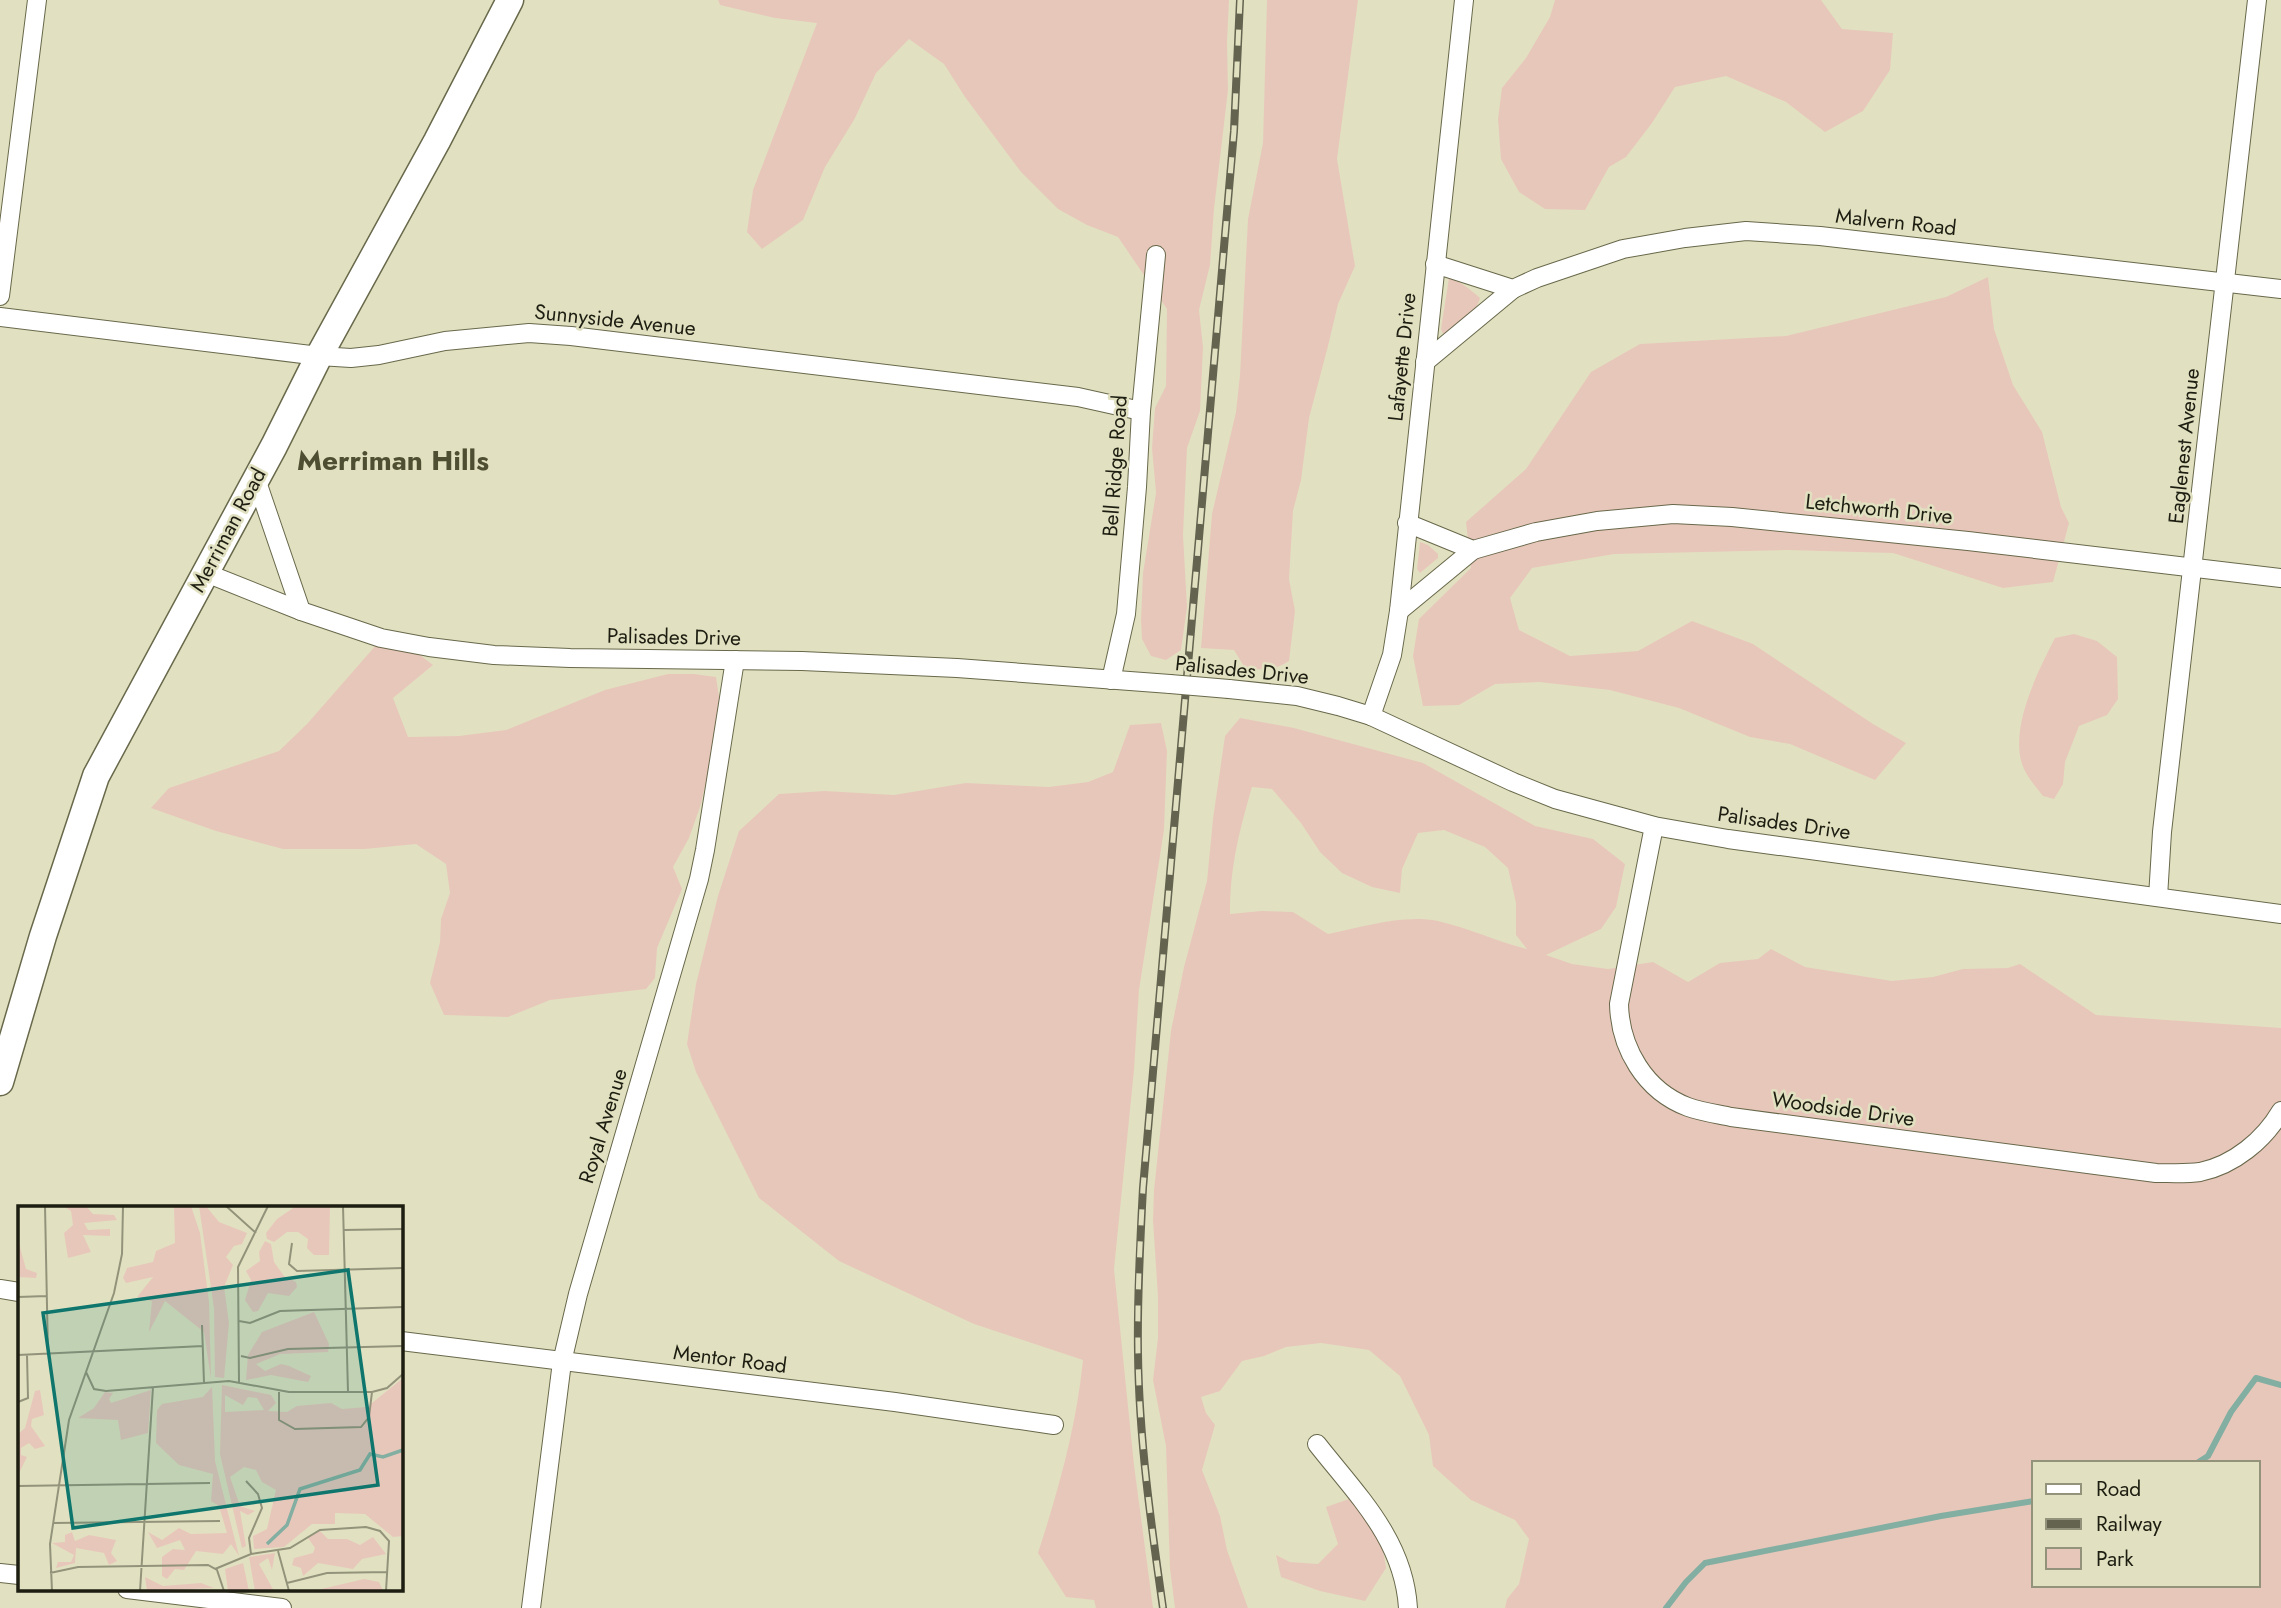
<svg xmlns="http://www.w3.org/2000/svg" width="2281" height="1608" font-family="Jost,sans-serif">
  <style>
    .green { fill: #e8c7bb; fill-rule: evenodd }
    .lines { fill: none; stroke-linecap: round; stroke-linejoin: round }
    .stream { stroke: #82afa1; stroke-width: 6 }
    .minor-casing { stroke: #68684b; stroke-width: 20 }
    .secondary-casing { stroke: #68684b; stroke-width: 29 }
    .minor { stroke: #fff; stroke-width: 18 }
    .secondary { stroke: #fff; stroke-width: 26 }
    .rail-casing { stroke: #636350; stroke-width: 8 }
    .rail { stroke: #e1e1c1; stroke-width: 5; stroke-dasharray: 16; stroke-linecap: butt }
    .minor-bridge-casing { stroke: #68684b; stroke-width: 20; stroke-linecap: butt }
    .minor-bridge { stroke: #fff; stroke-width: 18 }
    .labels { text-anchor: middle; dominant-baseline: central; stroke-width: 5; stroke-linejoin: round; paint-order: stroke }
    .street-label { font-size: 21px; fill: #1d1d11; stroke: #e1e1c1 }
    .district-label { font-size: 28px; font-weight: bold; fill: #4e4e32; stroke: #e1e1c1 }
    .inset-river { fill: none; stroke: #82afa1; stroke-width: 3.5 }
    .inset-road { fill: none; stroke: #93937b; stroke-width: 2 }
    .view { fill: #0f766e; fill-opacity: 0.15; stroke: #0f766e; stroke-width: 3.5 }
    .inset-edge { fill: none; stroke: #1d1d11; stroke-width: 3.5 }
  </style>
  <rect width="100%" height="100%" fill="#e1e1c1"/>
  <g class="green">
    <path d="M718,0H1229L1227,42L1228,90L1214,209L1210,265L1199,310L1203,347L1200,411L1187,448L1183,535L1187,607L1181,650L1166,660L1151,656L1142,639L1141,620L1143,573L1156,493L1152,448L1155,408L1166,386L1167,309L1118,237L1087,225L1058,209L1021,172L965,97L944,64L909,39L876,73L854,120L825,167L803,220L762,249L747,232L753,190L817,23L775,18L720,5Z"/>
    <path d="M1267,0H1358L1337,159L1355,266L1338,304L1328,346L1309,418L1301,480L1293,511L1289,579L1295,611L1289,661C1273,671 1263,670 1245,668L1234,650L1201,648L1212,514L1236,412L1240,375L1248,219L1263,143Z"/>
    <path d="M1555,0H1821L1842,29L1893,33L1890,70L1863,111L1825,132L1786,102L1726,76L1675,87L1652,123L1626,157L1609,167L1585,210L1545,209L1519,192L1501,159L1498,119L1502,88L1526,58L1550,17Z"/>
    <path d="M1988,277L1994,329L2013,385L2042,432L2061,507L2069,523L2053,582L2003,588L1893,553L1787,550L1614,554L1532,568L1510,598L1519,630L1570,656L1638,651L1692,621L1753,644L1873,724L1906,743L1875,780L1790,744L1750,737L1679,708L1610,690L1539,682L1495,684L1459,705L1423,706L1413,656L1419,619L1471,568L1466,522L1526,469L1591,372L1640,344L1786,336L1946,297Z"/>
    <path d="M1449,278C1460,281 1471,290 1480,298C1477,311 1457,331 1443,334L1441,329Z"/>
    <path d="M1420,542L1428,545L1438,554V558L1420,573L1417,569Z"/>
    <path d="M2074,634L2097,641L2117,657L2118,699L2107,715L2079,726L2065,762L2063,784L2054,799L2043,796C2037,788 2028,778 2024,769C2007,732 2038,671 2055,638Z"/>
    <path d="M403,642L433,665L393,698L408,737L459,736L506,730L605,690L668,674H694L716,677L721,710L701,804L689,838L673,867L682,889L657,948L655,978L646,989L550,1000L508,1017L444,1015L430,983L440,942L441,919L450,893L446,864L416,844L365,849H283L216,831L151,808L169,788L279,751L307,724L377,644Z"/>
    <path d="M1240,718L1294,728L1423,763L1535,826L1593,839L1625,864L1616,907L1601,929L1546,955L1572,964L1608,969L1653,962L1688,982L1720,963L1758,959L1771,949L1805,967L1892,981L1933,977L1963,969L2008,968L2020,964L2096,1015L2281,1028V1608H1505L1507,1599L1519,1584L1529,1539L1515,1520L1471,1500L1433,1466L1429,1435L1400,1376L1369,1350L1321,1343L1286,1347L1264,1356L1242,1361L1220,1391L1201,1397L1206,1413L1215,1425L1202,1470L1220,1516L1227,1550L1248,1608H1175L1170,1569L1166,1446L1153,1380L1158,1338V1297L1153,1220L1154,1190L1171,1031L1184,967L1207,881L1213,819L1225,736ZM1252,787L1272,789L1301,823L1320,852L1342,873L1372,887L1400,893L1402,869L1418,833L1444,830L1485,847L1508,868L1516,903V935L1527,949C1498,942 1469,928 1438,921C1403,914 1363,927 1328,934L1293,912L1261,911L1230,914C1230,867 1239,832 1252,787ZM2034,1463H2258V1585H2034Z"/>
    <path d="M1161,723L1167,751L1164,830L1139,990L1134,1070L1114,1269L1134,1465L1153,1608H1096L1094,1600L1066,1597L1038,1553C1059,1488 1076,1428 1083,1360L974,1324L839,1261L759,1198L696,1072L687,1044L696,984L718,896L739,831L779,794L825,791L894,795L966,783L1049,787L1088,782L1113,772L1130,725Z"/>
    <path d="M1349,1499L1380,1531L1386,1568L1365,1601L1320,1591L1281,1577L1276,1555L1290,1562L1318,1564L1338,1544L1326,1507Z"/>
  </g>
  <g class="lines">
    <g class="stream">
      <path d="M2197,1463L2208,1456L2231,1412L2256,1378L2281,1385"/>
      <path d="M1666,1608L1686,1582L1705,1563L1941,1516L2034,1501"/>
    </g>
    <defs>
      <g id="minor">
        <path d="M1435,264L1513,289L1537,278L1623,249L1685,238L1746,231L1820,236L2281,289"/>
        <path d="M0,296L37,0"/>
        <path d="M0,317L319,356L351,358L379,355L445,341L529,333L571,336L1078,397L1141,411"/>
        <path d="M1425,362L1513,289"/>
        <path d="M256,479L301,611L381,638L429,647L494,655L570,658L802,661L957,668L1170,684"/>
        <path d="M1407,523L1473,550L1536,532L1597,521L1673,514L1732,517L1968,541L2281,578"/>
        <path d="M206,573L301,611"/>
        <path d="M1399,611L1473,550"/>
        <path d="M1111,680L1126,614L1137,487L1141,411L1156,255"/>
        <path d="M1229,689L1297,696L1338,706L1371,716L1513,782L1555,799L1654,826L1728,839L2281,914"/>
        <path d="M1371,716L1392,655L1399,611L1464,0"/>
        <path d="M1654,826L1619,1004C1620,1048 1645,1091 1688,1107C1702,1112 1717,1114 1731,1117L2156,1173C2171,1173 2186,1174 2200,1172C2234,1165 2264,1140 2281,1111"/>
        <path d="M2158,897L2162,832L2257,0"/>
        <path d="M0,1289L19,1292"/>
        <path d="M401,1341L895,1402L1054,1425"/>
        <path d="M1317,1444C1357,1495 1404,1540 1408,1608"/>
        <path d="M0,1573L19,1575"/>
        <path d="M127,1589L282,1608"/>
        <path d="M531,1608L562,1362L578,1294L699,879L705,850L735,660"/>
      </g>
      <path id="secondary" d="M0,1082L43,936L96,776L274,446L319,356L437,141L510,0"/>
    </defs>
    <use href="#minor" class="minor-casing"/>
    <use href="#secondary" class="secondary-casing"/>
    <use href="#minor" class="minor"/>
    <use href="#secondary" class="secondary"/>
    <defs>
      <path id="rail" d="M1163,1608C1151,1524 1139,1438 1138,1353C1137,1298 1140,1243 1143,1188L1234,131L1240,0"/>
    </defs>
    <use href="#rail" class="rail-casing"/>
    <use href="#rail" class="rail"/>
    <defs>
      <path id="minor-bridge" d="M1170,684L1229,689"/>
    </defs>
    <use href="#minor-bridge" class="minor-bridge-casing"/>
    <use href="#minor-bridge" class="minor-bridge"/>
  </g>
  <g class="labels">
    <g class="street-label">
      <text transform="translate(1896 222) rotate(6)">Malvern Road</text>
      <text transform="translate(615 320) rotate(6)">Sunnyside Avenue</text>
      <text transform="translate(1402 357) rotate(-84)">Lafayette Drive</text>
      <text transform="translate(2184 446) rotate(-84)">Eaglenest Avenue</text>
      <text transform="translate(1115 466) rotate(-86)">Bell Ridge Road</text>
      <text transform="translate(1879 509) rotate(6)">Letchworth Drive</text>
      <text transform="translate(228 530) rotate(-62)">Merriman Road</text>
      <text transform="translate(674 637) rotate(1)">Palisades Drive</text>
      <text transform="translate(1242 670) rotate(6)">Palisades Drive</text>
      <text transform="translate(1784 823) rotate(8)">Palisades Drive</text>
      <text transform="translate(1843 1109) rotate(8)">Woodside Drive</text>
      <text transform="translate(603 1126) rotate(-73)">Royal Avenue</text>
      <text transform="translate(730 1359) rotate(7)">Mentor Road</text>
    </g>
    <g class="district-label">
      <text x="393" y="460">Merriman Hills</text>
    </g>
  </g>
  <g transform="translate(18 1206)">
    <rect width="385" height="385" fill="#e1e1c1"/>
    <path d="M45,0H68L75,8L96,9L99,14L66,17L70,24L92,23V30L65,29L73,46L50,52L46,27L55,19L53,5ZM156,0H173L182,27L191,96L193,173L186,126L147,95L131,126L134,95L119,91L135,71L108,77L105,72L109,62L135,56L138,45L157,37ZM181,0H188L201,16L229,27L224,38L216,40L208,51L215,59L206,81L211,117L206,172L197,171L196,102ZM278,0H312L311,49H296L289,42L290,33L280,26H269L256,36L249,33L248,27L259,13ZM0,34L8,63L19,67L18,72L0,71ZM247,35L253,38L256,56L266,70L278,76L279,81L271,90L250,87L240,105L235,106L227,94L233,74L228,65L242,55L241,46ZM296,106L311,138L310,146L262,148L238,158L247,165L263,158L271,160L293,170L290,176L253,169L228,174L230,149L244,126ZM385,172V330L375,331L347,308L317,307V318H294L266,341L236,343L235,330L249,323L258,284L244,276L238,264L226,261L212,271L222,300L237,305L230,309L222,305L228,340L224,342L202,248L204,179L253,189L258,197L250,205L269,206L279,200L313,197L324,203L349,201ZM207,189L225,199L230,191L239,192L246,204L207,206ZM194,181L197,255L221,350L213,338L205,348L178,345L166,364L157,363L149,373L144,370V351L155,343L167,344L162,334L139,342L130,326L144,334L161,322L173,328L209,327L201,300L193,295L195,268L161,259L138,237L139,204L144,198L185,191ZM22,184L26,209L14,213L13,220L27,240L17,243L11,237L3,242V249L9,251L0,269V228L7,222L17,185ZM133,184L130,227L103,234L100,214L60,212L76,202L87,186L95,187L91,193L93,197ZM302,325L310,333H329L342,339L355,331L368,348L344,353L335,363L300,357L285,370L283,362L274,359L276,352L295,347L297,342L290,332ZM54,326L57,335L71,329L98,334L93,347L99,355L91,359L86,347L58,342L57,357L38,362L40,356H53L56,349L34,337L47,336V329ZM257,347L254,364L250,352L241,358L256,385H237L231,351ZM225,357L231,385H210L207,363ZM127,371L145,380L183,377L196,382L129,385ZM346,373L361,376L365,385H295Z" fill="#e8c7bb" fill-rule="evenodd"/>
    <path class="inset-river" d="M249,338L269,319L282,283L342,264L352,248L365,251L385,244"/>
    <path class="inset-road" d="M27,0L30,149M208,0L238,27M325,0L330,186M326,24L385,23M274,37L271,58L279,65L385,62M0,91L29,90M221,115L232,117L262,105L385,101M184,119L186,177M0,149L185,140M223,150L232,152L270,143L385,140M68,166L76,183L88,185L211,175L271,186H354L369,182L385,168M221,177L220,61L250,0M261,186V214L277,223L343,221L351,211L354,186M0,196L10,192L9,149M228,275L240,288L244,302L231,332L233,348M0,280L192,277M35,317L202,315M260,345L271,385M197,363L233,348L272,342L302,324L348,321L362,325L371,335L368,385M32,367L60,361L190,359L199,364L206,385M269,377L309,367L369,366M34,385L32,338L51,214L96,87L104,48L105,0M122,385L135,181"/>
    <path class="view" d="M330,64L360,279L55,322L25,107Z"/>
    <rect width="385" height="385" class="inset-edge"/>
  </g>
  <rect x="2032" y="1461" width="228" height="126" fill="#e1e1c1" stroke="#93937b" stroke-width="2"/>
  <rect x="2046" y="1484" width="35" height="10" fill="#ffffff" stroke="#93937b" stroke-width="2"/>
  <text x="2096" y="1496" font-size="21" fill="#1d1d11">Road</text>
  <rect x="2046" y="1519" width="35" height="10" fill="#636350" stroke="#93937b" stroke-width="2"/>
  <text x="2096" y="1531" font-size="21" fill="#1d1d11">Railway</text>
  <rect x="2046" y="1548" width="35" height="21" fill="#e8c7bb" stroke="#93937b" stroke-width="2"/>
  <text x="2096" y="1566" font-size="21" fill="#1d1d11">Park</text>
</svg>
